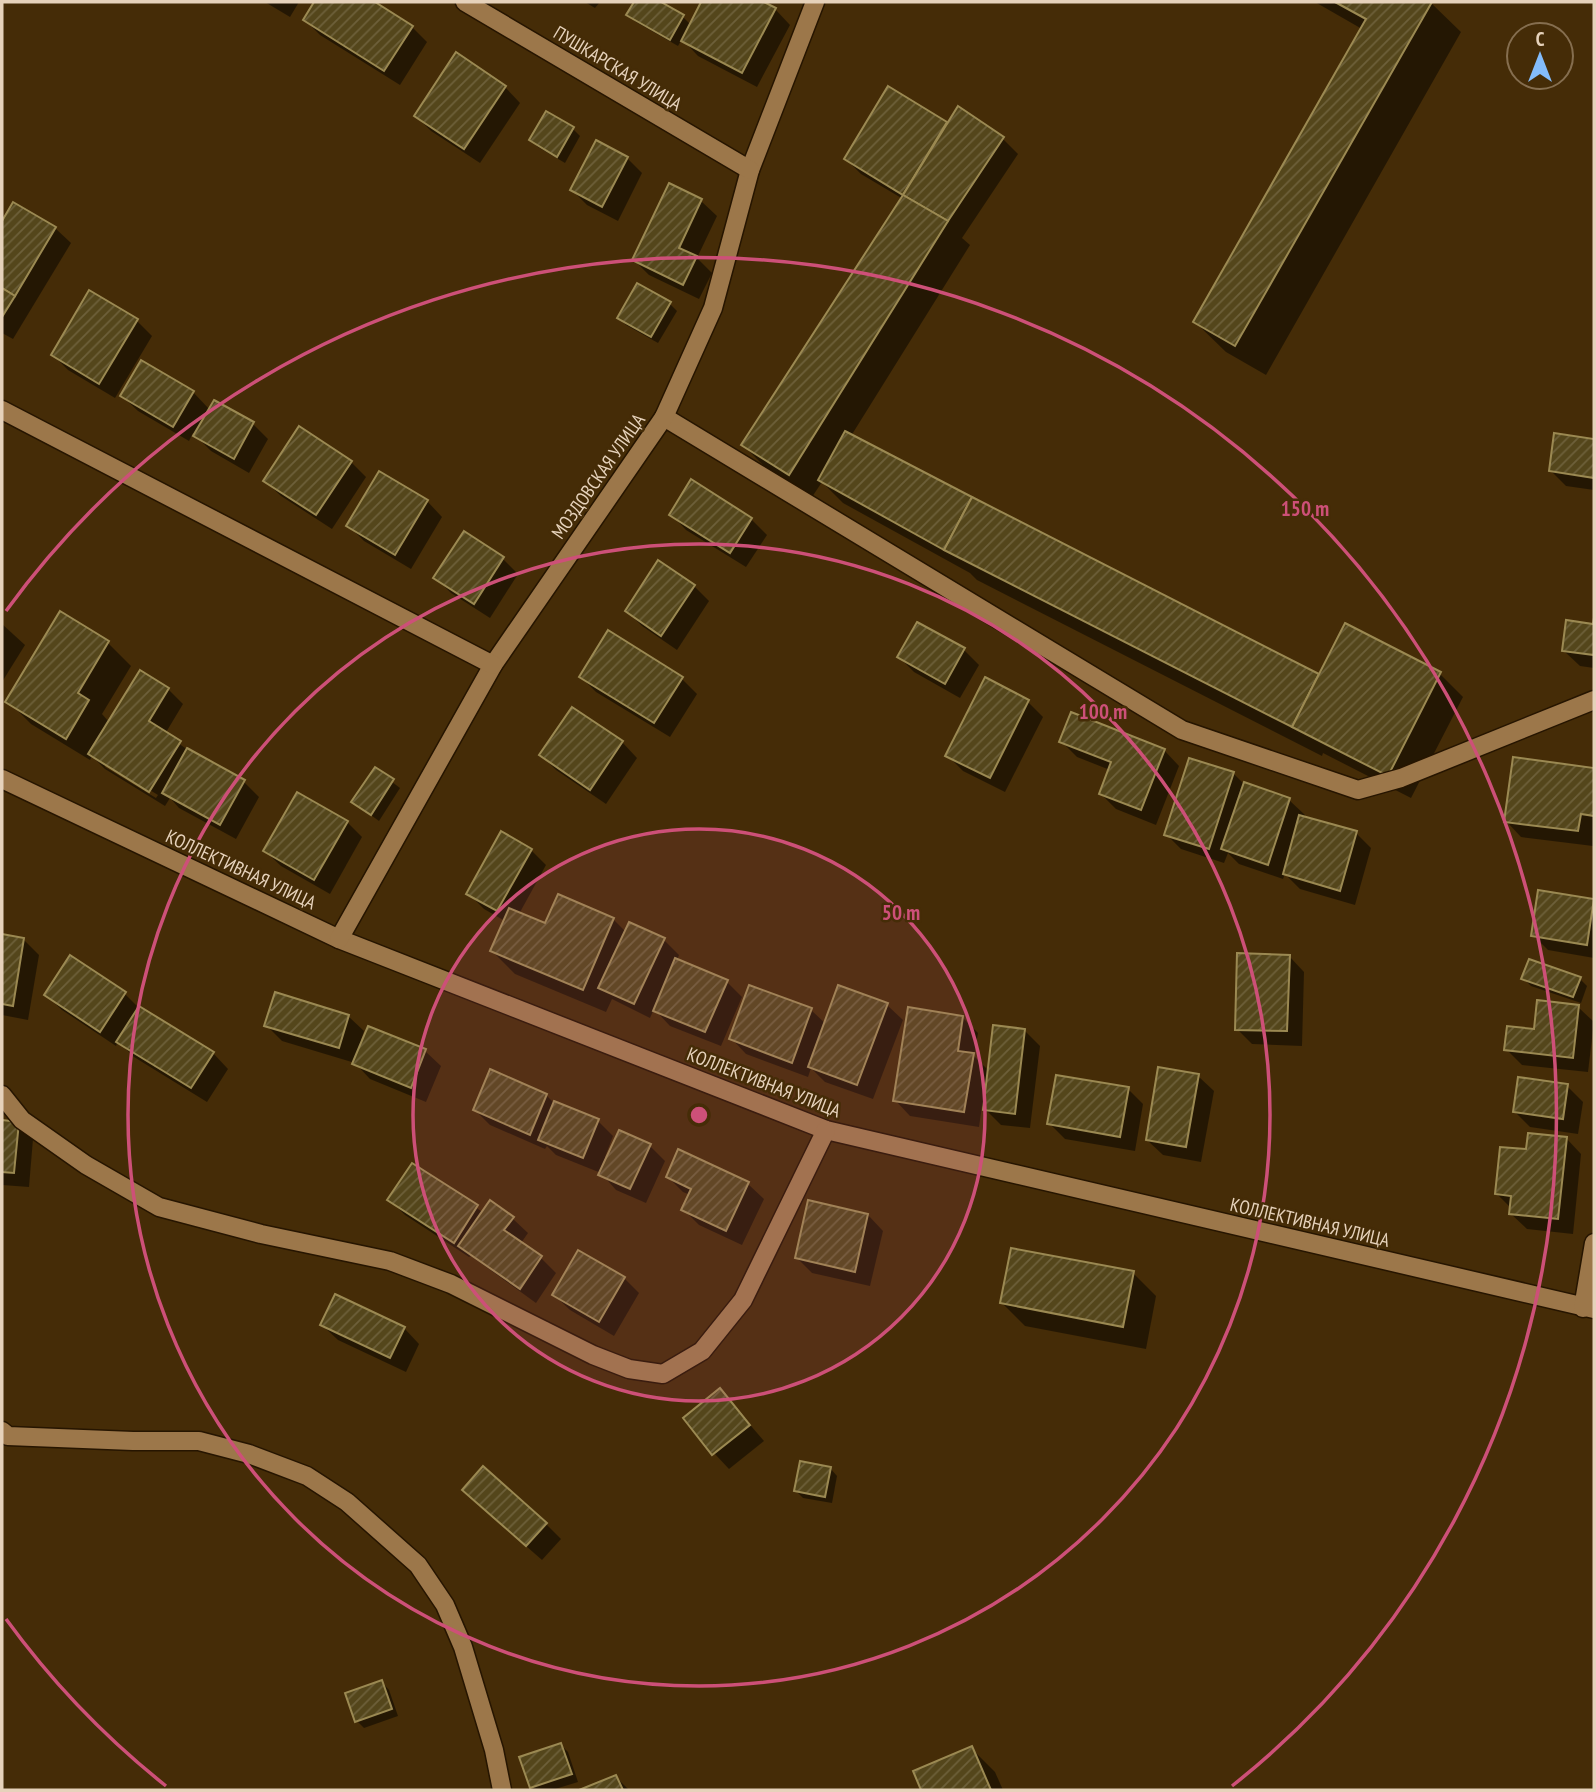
<svg xmlns="http://www.w3.org/2000/svg" width="1596" height="1792" font-family="'PT Sans Narrow',sans-serif">
  <style>
    .shadow { fill: #0007; fill-rule: evenodd }
    .building { fill: url(#building-hatch); stroke: #9b8952; stroke-width: 2 }
    .lines { fill: none; stroke-linecap: round; stroke-linejoin: round }
    .service-casing { stroke: #261500; stroke-width: 21 }
    .minor-casing { stroke: #261500; stroke-width: 21 }
    .service { stroke: #9c774a; stroke-width: 18 }
    .minor { stroke: #9c774a; stroke-width: 18 }
    .ring { fill: none; stroke: #cd5078; stroke-width: 3.5 }
    .labels { text-anchor: middle; dominant-baseline: central; stroke-width: 5; stroke-linejoin: round; paint-order: stroke }
    .street-label { font-size: 19px; fill: #e6d2bb; stroke: #452c07 }
    .centre { fill: #cd5078; stroke: #452c07; stroke-width: 3.5 }
    .ring-label { font-size: 21px; text-anchor: middle; font-weight: bold; fill: #cd5078; stroke: #452c07; stroke-width: 5; stroke-linejoin: round; paint-order: stroke }
  </style>
  <defs>
    <pattern id="building-hatch" width="6" height="6" patternUnits="userSpaceOnUse" patternTransform="scale(1.75)"><rect width="6" height="6" fill="#54461b"/><path d="M-1 1l2-2M0 6l6-6M5 7l2-2" fill="none" stroke="#6d603a"/></pattern>
  </defs>
  <rect width="100%" height="100%" fill="#452c07"/>
  <g class="shadow">
    <path d="M265,2H299L290,17Z"/>
    <path d="M316,2H372L412,27L427,42L400,85L320,35L305,20Z"/>
    <path d="M585,2H600L595,8Z"/>
    <path d="M636,2H657L683,17L691,25L703,2H760L775,9L790,25L757,87L698,56L682,39L678,46L636,22L628,15Z"/>
    <path d="M1315,2H1430L1461,32L1266,375L1226,352L1195,322L1362,29Z"/>
    <path d="M505,87L520,103L480,163L431,131L416,116Z"/>
    <path d="M888,88L948,124L1002,138L1018,154L962,238L970,245L851,436L1320,676L1345,626L1440,674L1463,697L1411,798L1323,753L1322,756L977,580L970,573L843,503L822,482L812,497L766,468L743,445L903,199L861,174L846,159Z"/>
    <path d="M546,113L573,129L580,136L565,163L538,147L531,140Z"/>
    <path d="M627,158L642,173L618,221L587,205L572,190Z"/>
    <path d="M670,185L701,201L717,216L697,258L712,273L699,299L649,275L634,260Z"/>
    <path d="M14,204L55,228L71,243L13,339L2,333V225Z"/>
    <path d="M670,304L677,311L658,343L626,325L619,318Z"/>
    <path d="M137,321L152,336L115,398L68,370L53,355Z"/>
    <path d="M193,392L210,410L215,402L253,424L268,439L249,473L211,451L193,433L189,441L138,411L122,396Z"/>
    <path d="M1556,435L1594,441V490L1566,486L1550,470Z"/>
    <path d="M351,462L366,477L332,529L281,496L265,481Z"/>
    <path d="M691,481L751,519L767,535L746,567L686,530L671,514Z"/>
    <path d="M427,501L442,517L411,569L364,541L349,526Z"/>
    <path d="M503,559L518,574L490,618L451,593L436,578Z"/>
    <path d="M694,586L709,601L677,650L642,626L627,611Z"/>
    <path d="M61,614L108,643L131,666L102,714L109,722L168,689L183,704L165,734L188,750L244,782L259,797L236,839L179,808L170,798L165,806L105,769L92,756L90,760L31,724L8,701ZM105,763L158,795L156,798L105,767Z"/>
    <path d="M1568,622L1594,626V668L1580,666L1564,651Z"/>
    <path d="M2,624L25,645L2,682Z"/>
    <path d="M964,650L979,665L960,698L914,672L899,657Z"/>
    <path d="M581,677L682,679L697,694L670,737L596,692Z"/>
    <path d="M1028,702L1043,717L1005,792L963,771L947,755Z"/>
    <path d="M1061,741L1164,750L1179,766L1156,825L1116,809L1101,794L1110,770L1077,757Z"/>
    <path d="M622,742L637,758L606,804L556,770L541,755Z"/>
    <path d="M1514,759L1594,770L1593,846L1521,837L1506,821Z"/>
    <path d="M375,769L400,788L379,821L353,802Z"/>
    <path d="M1233,773L1244,784L1289,800L1305,815L1304,818L1356,833L1371,848L1355,905L1300,889L1285,874L1283,879L1239,864L1228,853L1224,863L1181,849L1166,834Z"/>
    <path d="M347,822L362,837L330,894L281,866L265,851Z"/>
    <path d="M531,850L546,865L519,914L546,925L613,919L626,932L664,940L679,955L677,960L727,982L742,997L721,1046L670,1026L654,1009L650,1018L612,999L606,1012L515,974L492,951L505,921L484,909L468,893Z"/>
    <path d="M1540,892L1594,901V958L1548,950L1533,935Z"/>
    <path d="M2,936L23,939L39,955L28,1020L2,1015Z"/>
    <path d="M1289,956L1304,972L1302,1046L1252,1044L1237,1029Z"/>
    <path d="M1523,978L1580,979L1587,986L1581,1003L1531,986Z"/>
    <path d="M125,994L139,1008L213,1053L228,1069L207,1102L134,1057L118,1041L116,1046L62,1010L46,995Z"/>
    <path d="M887,1005L903,1020L873,1099L825,1082L811,1068L808,1077L746,1054L731,1038L811,1010L826,1024Z"/>
    <path d="M1578,1007L1594,1022L1588,1072L1522,1065L1506,1049Z"/>
    <path d="M348,1016L364,1031L361,1040L364,1041L369,1028L425,1051L441,1066L426,1102L370,1079L355,1063L282,1041L266,1025Z"/>
    <path d="M962,1017L978,1033L974,1056L990,1072L1024,1030L1040,1046L1030,1128L1001,1125L982,1106L979,1127L910,1116L895,1100Z"/>
    <path d="M1198,1076L1214,1091L1201,1162L1163,1155L1147,1140Z"/>
    <path d="M1567,1086L1583,1102L1578,1134L1530,1127L1514,1111Z"/>
    <path d="M1128,1089L1143,1104L1135,1151L1065,1139L1049,1123Z"/>
    <path d="M546,1095L554,1103L598,1121L613,1136L605,1157L608,1159L650,1146L665,1161L646,1203L616,1190L601,1173L556,1155L547,1146L545,1149L490,1125L475,1110Z"/>
    <path d="M2,1122L18,1124L33,1139L29,1187L2,1185Z"/>
    <path d="M1566,1138L1581,1154L1573,1234L1527,1229L1511,1214L1512,1209L1497,1194Z"/>
    <path d="M679,1152L748,1184L764,1199L742,1245L699,1225L683,1209L690,1195L683,1192L668,1177Z"/>
    <path d="M413,1165L484,1213L512,1218L528,1233L521,1243L541,1258L556,1273L536,1303L471,1256L469,1257L405,1215L390,1200Z"/>
    <path d="M868,1215L883,1231L870,1286L812,1273L797,1258Z"/>
    <path d="M1133,1273L1156,1296L1146,1349L1025,1326L1002,1303Z"/>
    <path d="M624,1278L639,1293L614,1336L570,1310L554,1295Z"/>
    <path d="M322,1325L404,1328L419,1344L406,1372L338,1340Z"/>
    <path d="M720,1390L764,1441L729,1469L714,1453Z"/>
    <path d="M830,1468L837,1476L832,1503L803,1498L796,1491Z"/>
    <path d="M479,1505L546,1524L561,1539L542,1560Z"/>
    <path d="M382,1682L389,1690L398,1716L364,1728L357,1721Z"/>
    <path d="M561,1745L568,1752L578,1782L552,1790H534L522,1758Z"/>
    <path d="M972,1749L995,1772L1003,1790H923L915,1772Z"/>
    <path d="M616,1777L629,1790H584Z"/>
  </g>
  <g class="building">
    <path d="M314,2H375L413,26L384,71L303,20Z"/>
    <path d="M634,2H661L684,15L670,40L626,15Z"/>
    <path d="M701,2H764L776,8L742,73L681,41Z"/>
    <path d="M1335,2H1432L1235,346L1193,322L1366,19Z"/>
    <path d="M456,52L506,86L464,149L414,116Z"/>
    <path d="M888,86L947,122L903,195L844,159Z"/>
    <path d="M958,106L1004,137L948,221L903,195Z"/>
    <path d="M546,111L574,127L557,157L529,140Z"/>
    <path d="M596,140L628,157L602,207L570,190Z"/>
    <path d="M669,183L702,199L679,248L697,256L683,285L632,260Z"/>
    <path d="M903,195L948,221L789,475L741,445Z"/>
    <path d="M13,202L56,227L15,296L2,288V221Z"/>
    <path d="M637,283L671,302L651,337L617,318Z"/>
    <path d="M2,288L15,296L2,317Z"/>
    <path d="M89,290L138,319L99,384L51,355Z"/>
    <path d="M141,360L194,391L173,427L120,396Z"/>
    <path d="M214,400L254,422L234,459L193,436Z"/>
    <path d="M299,426L352,461L316,515L263,481Z"/>
    <path d="M845,431L972,497L944,550L818,480Z"/>
    <path d="M1554,433L1594,439V478L1549,471Z"/>
    <path d="M379,471L428,500L395,555L346,526Z"/>
    <path d="M691,479L752,518L730,553L669,515Z"/>
    <path d="M972,497L1319,674L1292,727L944,550Z"/>
    <path d="M464,531L504,557L474,604L433,578Z"/>
    <path d="M658,560L695,585L661,636L625,611Z"/>
    <path d="M60,611L109,641L78,693L89,700L66,739L5,702Z"/>
    <path d="M1594,618V655L1562,651L1566,620L1593,624Z"/>
    <path d="M917,622L965,648L945,684L897,657Z"/>
    <path d="M1345,623L1441,672L1388,776L1292,727Z"/>
    <path d="M608,630L683,677L654,723L579,677Z"/>
    <path d="M140,670L169,688L149,721L181,741L149,792L88,754Z"/>
    <path d="M985,677L1029,700L990,778L945,756Z"/>
    <path d="M572,707L623,741L590,790L539,755Z"/>
    <path d="M1071,712L1165,749L1141,810L1099,794L1111,762L1059,742Z"/>
    <path d="M187,748L245,780L220,825L162,793Z"/>
    <path d="M1513,757L1594,768V816L1581,814L1578,831L1504,822Z"/>
    <path d="M1189,758L1234,772L1209,849L1164,835Z"/>
    <path d="M375,767L394,779L371,815L351,802Z"/>
    <path d="M1244,782L1290,798L1268,865L1221,849Z"/>
    <path d="M297,792L348,821L314,880L263,851Z"/>
    <path d="M1299,815L1357,831L1340,891L1283,874Z"/>
    <path d="M501,831L532,849L497,911L466,894Z"/>
    <path d="M1538,890L1594,899L1587,945L1531,936Z"/>
    <path d="M558,894L614,918L583,990L490,951L509,908L545,923Z"/>
    <path d="M629,922L665,938L634,1004L598,988Z"/>
    <path d="M2,934L24,938L13,1006L2,1004Z"/>
    <path d="M1237,953L1290,955L1287,1031L1235,1030Z"/>
    <path d="M70,955L126,992L100,1032L44,995Z"/>
    <path d="M675,958L728,980L705,1032L653,1011Z"/>
    <path d="M1529,959L1581,977L1573,997L1521,979Z"/>
    <path d="M749,985L812,1008L792,1063L729,1039Z"/>
    <path d="M838,985L888,1003L857,1085L808,1067Z"/>
    <path d="M275,992L349,1015L339,1048L264,1026Z"/>
    <path d="M1537,1000L1579,1005L1573,1058L1504,1050L1507,1026L1534,1029Z"/>
    <path d="M139,1006L214,1052L191,1088L116,1042Z"/>
    <path d="M908,1007L963,1016L958,1051L974,1053L964,1112L893,1101Z"/>
    <path d="M993,1025L1025,1029L1015,1114L983,1110Z"/>
    <path d="M368,1026L426,1049L411,1088L352,1064Z"/>
    <path d="M1158,1067L1199,1074L1186,1147L1146,1140Z"/>
    <path d="M490,1069L547,1094L530,1135L473,1110Z"/>
    <path d="M1056,1075L1129,1087L1120,1137L1047,1124Z"/>
    <path d="M1518,1077L1568,1084L1563,1119L1513,1112Z"/>
    <path d="M554,1101L599,1119L583,1158L538,1140Z"/>
    <path d="M2,1120L19,1122L14,1173L2,1172Z"/>
    <path d="M619,1130L651,1144L630,1189L598,1175Z"/>
    <path d="M1528,1133L1567,1137L1558,1219L1509,1214L1511,1196L1495,1194L1500,1147L1526,1149Z"/>
    <path d="M678,1149L749,1182L726,1231L681,1210L691,1189L666,1177Z"/>
    <path d="M412,1163L478,1205L454,1243L387,1200Z"/>
    <path d="M490,1200L514,1217L504,1230L542,1256L520,1289L458,1246Z"/>
    <path d="M808,1200L868,1214L855,1272L795,1258Z"/>
    <path d="M1011,1248L1134,1271L1123,1327L1000,1303Z"/>
    <path d="M578,1250L625,1277L599,1322L552,1295Z"/>
    <path d="M335,1294L405,1327L390,1358L320,1325Z"/>
    <path d="M720,1388L750,1425L712,1455L683,1418Z"/>
    <path d="M800,1461L831,1467L825,1497L794,1491Z"/>
    <path d="M483,1466L547,1523L526,1546L462,1490Z"/>
    <path d="M382,1680L392,1709L355,1722L345,1693Z"/>
    <path d="M561,1743L572,1774L530,1788L519,1757Z"/>
    <path d="M972,1746L991,1790H921L913,1771Z"/>
    <path d="M616,1775L623,1790H579Z"/>
  </g>
  <g class="lines">
    <defs>
      <g id="service">
        <path d="M664,417L1182,730L1358,790L1401,778L1594,700"/>
        <path d="M2,779L339,939L826,1130L1594,1309"/>
        <path d="M339,939L493,665L664,417L713,308L750,170L815,2"/>
        <path d="M2,1095L22,1120L86,1165L159,1207L261,1234L390,1261L451,1284L593,1355L629,1369L663,1374L702,1351L743,1300L826,1130"/>
        <path d="M2,1431L8,1436L133,1441H199L249,1454L307,1476L347,1502L418,1565L445,1605L463,1647L494,1750L502,1790"/>
      </g>
      <g id="minor">
        <path d="M465,2L750,170"/>
        <path d="M2,410L493,665"/>
        <path d="M1583,1308L1594,1243"/>
      </g>
    </defs>
    <use href="#service" class="service-casing"/>
    <use href="#minor" class="minor-casing"/>
    <use href="#service" class="service"/>
    <use href="#minor" class="minor"/>
  </g>
  <circle cx="699" cy="1115" r="286" fill="#cd5078" fill-opacity=".12"/>
  <g class="ring">
    <circle cx="699" cy="1115" r="286"/>
    <circle cx="699" cy="1115" r="571"/>
    <path d="M166 1786A857 857 0 0 1 6 1619M6 611A857 857 0 1 1 1232 1786"/>
  </g>
  <g class="labels">
    <g class="street-label">
      <text transform="translate(618 68) rotate(31)">ПУШКАРСКАЯ УЛИЦА</text>
      <text transform="translate(598 476) rotate(-55)">МОЗДОВСКАЯ УЛИЦА</text>
      <text transform="translate(241 869) rotate(25)">КОЛЛЕКТИВНАЯ УЛИЦА</text>
      <text transform="translate(764 1082) rotate(21)">КОЛЛЕКТИВНАЯ УЛИЦА</text>
      <text transform="translate(1310 1222) rotate(13)">КОЛЛЕКТИВНАЯ УЛИЦА</text>
    </g>
  </g>
  <circle cx="699" cy="1115" r="10" class="centre"/>
  <g class="ring-label">
    <text x="1305" y="516">150 m</text>
    <text x="1103" y="719">100 m</text>
    <text x="901" y="920">50 m</text>
  </g>
  <rect width="1596" height="1792" fill="none" stroke="#e6d2bb" stroke-width="7"/>
  <g transform="translate(1540 56)"><circle r="33" fill="#452c07" stroke="#856e4f" stroke-width="2"/>
  <path d="M0-5L12 26L0 18L-12 26Z" fill="#83bcfb"/>
  <text y="-10" font-size="19" font-weight="bold" text-anchor="middle" fill="#e6d2bb">С</text>
  </g>
</svg>
